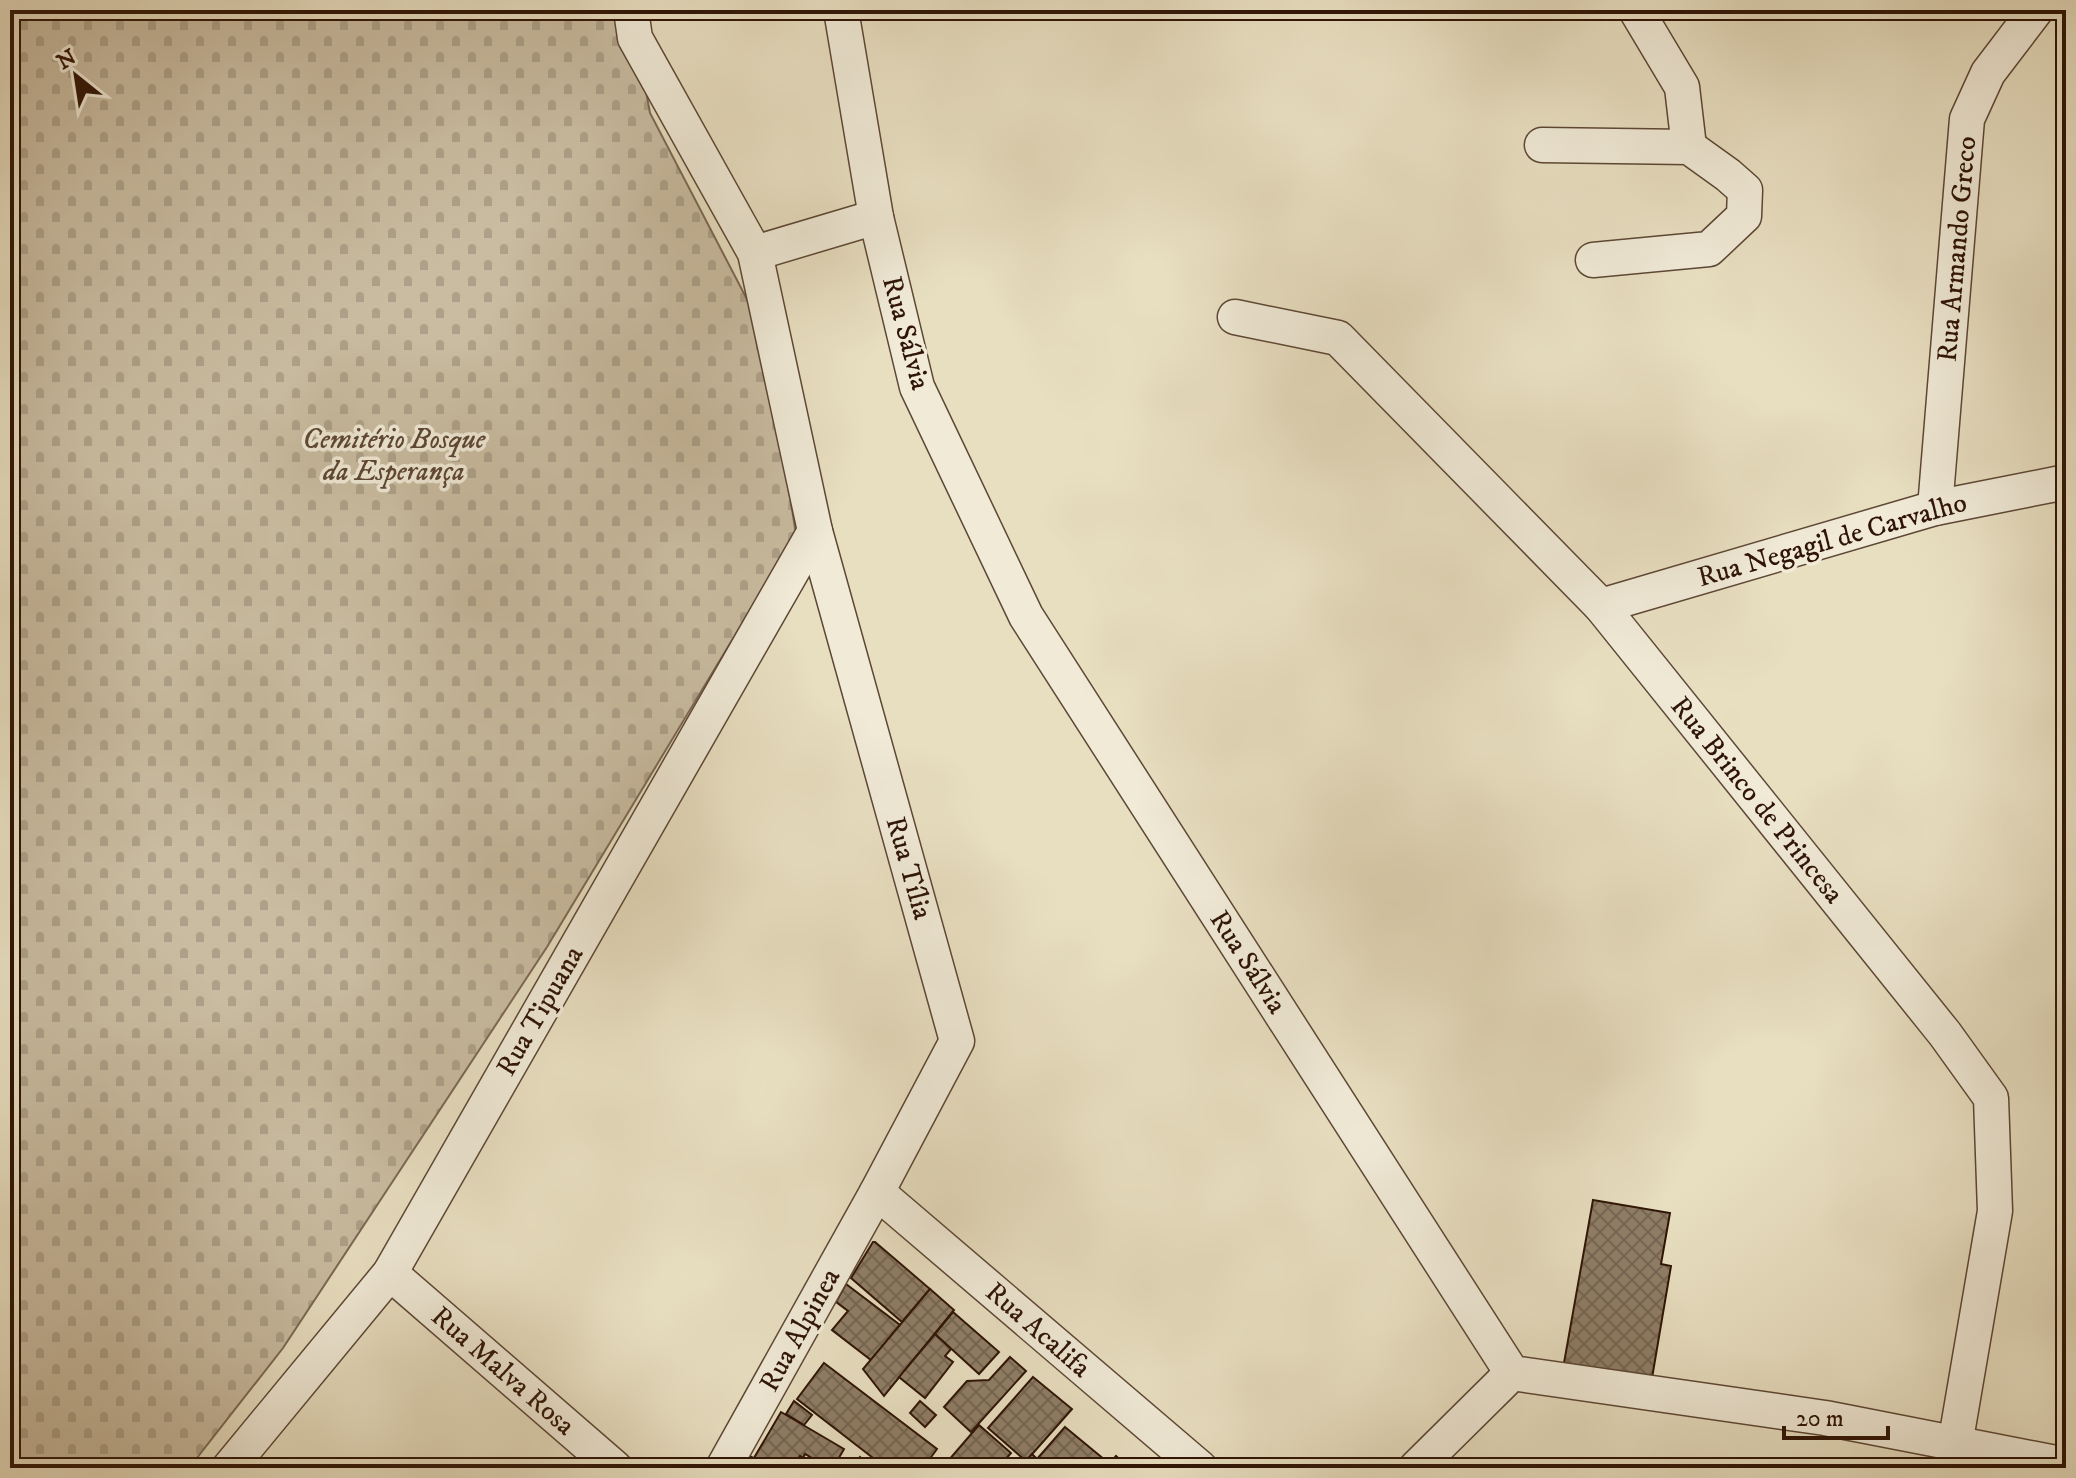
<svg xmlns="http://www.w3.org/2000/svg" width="2076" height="1478" font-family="'IM FELL DW Pica',serif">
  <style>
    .cemetery { fill: url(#cemetery-stones); stroke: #7c6854; stroke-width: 2 }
    .building { fill: url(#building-cross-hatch); stroke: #2f1406; stroke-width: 2 }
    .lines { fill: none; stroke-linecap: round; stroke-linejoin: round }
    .minor-casing { stroke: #5d4735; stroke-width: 37 }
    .minor { stroke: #f0ead7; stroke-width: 34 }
    .labels { text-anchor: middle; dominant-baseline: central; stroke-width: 7; stroke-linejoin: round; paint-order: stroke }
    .street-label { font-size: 28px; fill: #2f1406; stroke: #f0ead7 }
    .park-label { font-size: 28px; font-style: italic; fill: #5d4634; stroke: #f0ead7 }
  </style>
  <defs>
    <pattern id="cemetery-stones" width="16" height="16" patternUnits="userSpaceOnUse" patternTransform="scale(2)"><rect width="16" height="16" fill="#c9bca1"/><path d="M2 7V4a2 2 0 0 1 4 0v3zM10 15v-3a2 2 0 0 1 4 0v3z" fill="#ada189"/></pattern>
    <pattern id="building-cross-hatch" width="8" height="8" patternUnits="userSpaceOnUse" patternTransform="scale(2)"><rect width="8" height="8" fill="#8f7e67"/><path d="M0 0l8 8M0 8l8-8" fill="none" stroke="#756653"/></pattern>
  </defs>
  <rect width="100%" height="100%" fill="#e8dfc1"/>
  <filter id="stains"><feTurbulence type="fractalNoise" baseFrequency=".0025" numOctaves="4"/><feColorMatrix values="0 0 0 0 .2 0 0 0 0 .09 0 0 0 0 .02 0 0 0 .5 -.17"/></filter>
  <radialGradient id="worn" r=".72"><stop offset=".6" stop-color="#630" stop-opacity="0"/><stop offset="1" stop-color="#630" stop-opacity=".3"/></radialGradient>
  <path class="cemetery" d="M10,10H631L650,113L763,330L796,534L547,947L283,1348L189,1468H10Z"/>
  <g class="building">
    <path d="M1593,1200L1670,1213L1661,1264L1671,1266L1652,1378L1564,1363Z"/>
    <path d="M873,1242H875L930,1289L902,1322L851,1278Z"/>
    <path d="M846,1284L900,1325L871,1360L832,1330L848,1311L836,1302Z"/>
    <path d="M930,1289L954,1310L884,1396L863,1369Z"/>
    <path d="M953,1312L999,1352L979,1374L935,1334Z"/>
    <path d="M935,1334L951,1349L945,1356L953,1362L925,1398L899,1377Z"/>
    <path d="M1010,1357L1026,1371L971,1432L944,1407L967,1381L989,1380Z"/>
    <path d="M824,1363L937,1449L923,1468H886L797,1399Z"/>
    <path d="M1033,1377L1072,1409L1026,1461L988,1428Z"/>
    <path d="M794,1401L812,1415L804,1425L786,1414Z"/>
    <path d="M920,1401L936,1415L925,1427L910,1413Z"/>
    <path d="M781,1412L844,1449L833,1468H829L805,1454L803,1458L800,1456L793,1468H771L754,1458Z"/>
    <path d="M979,1425L1011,1453L998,1468H956L948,1461Z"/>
    <path d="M1065,1427L1105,1460L1097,1468H1030L1024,1463L1032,1454L1037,1459Z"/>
    <path d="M750,1456L771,1468H742Z"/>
    <path d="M1116,1456L1129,1468H1106Z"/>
    <path d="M860,1457L874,1468H852Z"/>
  </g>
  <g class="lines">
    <defs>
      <g id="minor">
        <path d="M631,10L635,38L755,253L815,531L957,1041L877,1192L723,1468"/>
        <path d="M841,10L876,217L917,387L1026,616L1512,1373L1825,1418L2066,1465"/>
        <path d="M1636,10L1682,87L1689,147"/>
        <path d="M1542,145L1689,147L1728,175L1745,190L1744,216L1709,249L1593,260"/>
        <path d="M755,253L876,217"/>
        <path d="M1235,317L1338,338L1601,606L1945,1034L1991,1098L1995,1211L1955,1445"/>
        <path d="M1935,508L1967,119L1988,73L2036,10"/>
        <path d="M1601,606L1935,508L2066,482"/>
        <path d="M877,1192L1200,1468"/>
        <path d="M390,1273L615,1468"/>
        <path d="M229,1468L390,1273L815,531"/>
        <path d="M1416,1468L1512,1373"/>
      </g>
    </defs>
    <use href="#minor" class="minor-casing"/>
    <use href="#minor" class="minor"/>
  </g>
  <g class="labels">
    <g class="street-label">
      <text transform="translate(1957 249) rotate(-85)">Rua Armando Greco</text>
      <text transform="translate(906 333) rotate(75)">Rua Sálvia</text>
      <text transform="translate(1832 540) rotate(-16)">Rua Negagil de Carvalho</text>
      <text transform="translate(1757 800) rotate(51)">Rua Brinco de Princesa</text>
      <text transform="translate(909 868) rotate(74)">Rua Tília</text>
      <text transform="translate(1248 962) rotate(57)">Rua Sálvia</text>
      <text transform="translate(540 1011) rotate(-60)">Rua Tipuana</text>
      <text transform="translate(800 1330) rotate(-61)">Rua Alpinea</text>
      <text transform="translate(1038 1330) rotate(41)">Rua Acalifa</text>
      <text transform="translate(503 1371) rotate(41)">Rua Malva Rosa</text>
    </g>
    <g class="park-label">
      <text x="394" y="439">Cemitério Bosque<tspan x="394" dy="32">da Esperança</tspan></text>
    </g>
  </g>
  <rect width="2076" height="1478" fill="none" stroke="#e8dfc1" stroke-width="40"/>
  <rect x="12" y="12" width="2052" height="1454" fill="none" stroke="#2f1406" stroke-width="4"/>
  <rect x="20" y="20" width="2036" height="1438" fill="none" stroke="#2f1406" stroke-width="2"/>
  <g transform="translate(76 76) rotate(330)" stroke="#f0ead7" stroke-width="6" paint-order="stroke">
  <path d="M0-6L14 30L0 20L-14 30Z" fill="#2f1406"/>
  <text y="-12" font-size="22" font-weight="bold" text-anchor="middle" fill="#2f1406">N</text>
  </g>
  <path d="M1784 1426v12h104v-12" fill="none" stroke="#2f1406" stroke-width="4"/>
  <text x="1796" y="1426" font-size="24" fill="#2f1406" stroke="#f0ead7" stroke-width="6" paint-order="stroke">20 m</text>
  <rect width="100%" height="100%" filter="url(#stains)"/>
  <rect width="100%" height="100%" fill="url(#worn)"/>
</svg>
